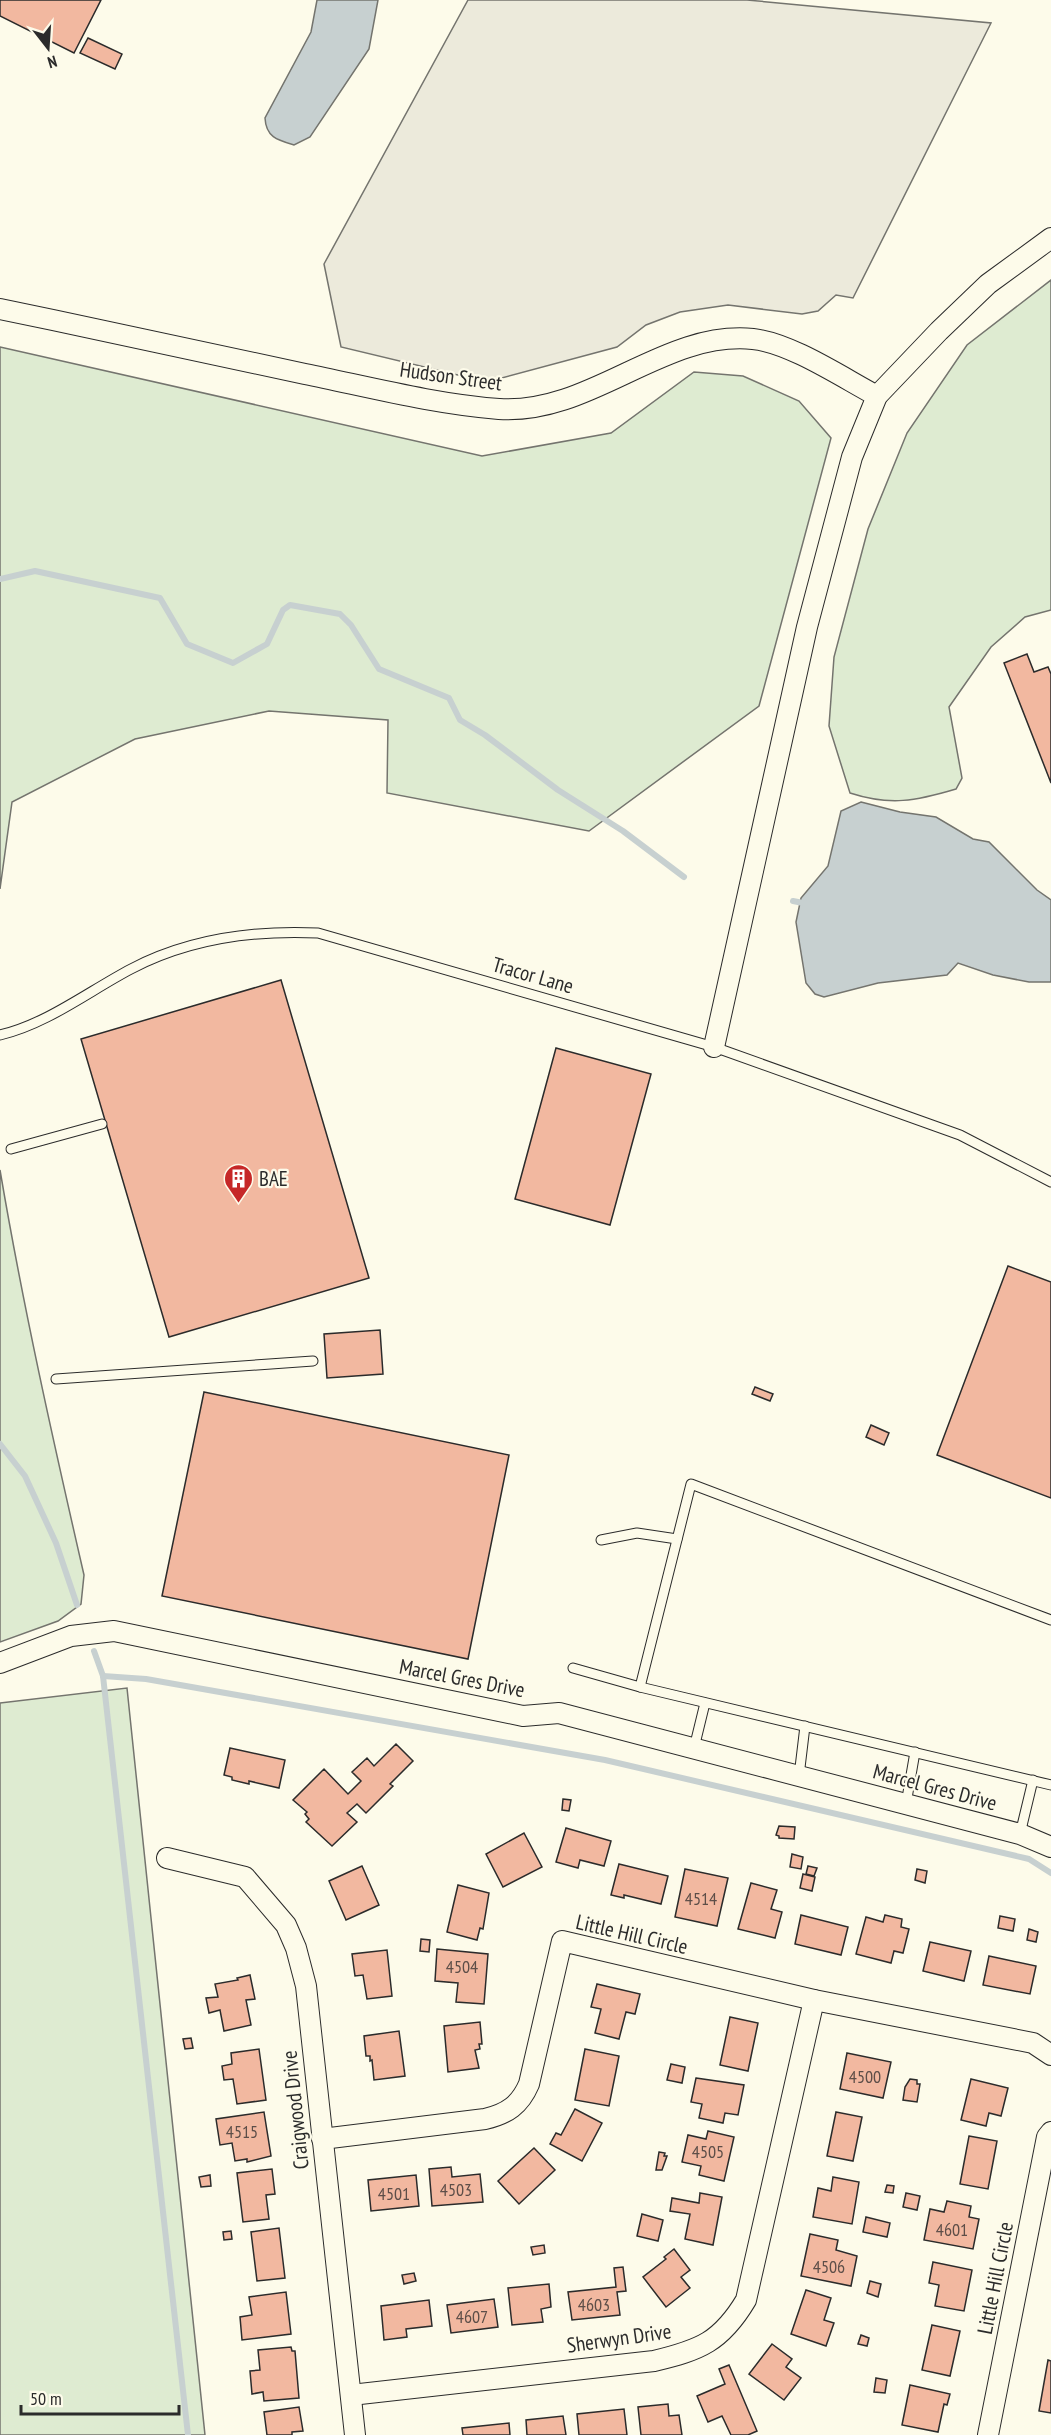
<svg xmlns="http://www.w3.org/2000/svg" width="1051" height="2435" font-family="'PT Sans Narrow',sans-serif">
  <style>
    .green { fill: #deebd1; stroke: #74746e; stroke-width: 1.5 }
    .parking { fill: #eceadb; stroke: #74746e; stroke-width: 1.5 }
    .water { fill: #c7d0d0; stroke: #74746e; stroke-width: 1.5 }
    .lines { fill: none; stroke-linecap: round; stroke-linejoin: round }
    .stream { stroke: #c7d0d0; stroke-width: 6 }
    .building { fill: #f2b8a0; stroke: #2b2b2b; stroke-width: 1.5 }
    .lane-casing { stroke: #2b2b2b; stroke-width: 11 }
    .street-casing { stroke: #2b2b2b; stroke-width: 22 }
    .lane { stroke: #fdfbea; stroke-width: 9 }
    .street { stroke: #fdfbea; stroke-width: 20 }
    .labels { text-anchor: middle; dominant-baseline: central; stroke-width: 4.5; stroke-linejoin: round; paint-order: stroke }
    .number-label { font-size: 18px; fill: #5d4e48 }
    .street-label { font-size: 21px; fill: #2b2b2b; stroke: #fdfbea }
    .poi-label { font-size: 21px; fill: #2b2b2b; stroke: #fdfbea; text-anchor: start }
  </style>
  <rect width="100%" height="100%" fill="#fdfbea"/>
  <g class="green">
    <path d="M1051,280V610L1025,617L991,647L949,707L962,778L956,789C916,801 890,806 850,793L829,726L834,657L868,529L907,433L967,345Z"/>
    <path d="M0,347L482,456L611,433L694,372L743,376L799,401L831,438L759,706L589,831L387,793L388,720L269,711L135,739L12,802L0,889Z"/>
    <path d="M0,1170C23,1306 53,1440 84,1575L81,1604L58,1621L0,1642Z"/>
    <path d="M127,1688L205,2435H0V1703Z"/>
  </g>
  <path class="parking" d="M468,0H747L991,23L853,298L836,295L818,311L802,314L728,305L680,312L646,325L617,347L487,382L341,347L324,264Z"/>
  <g class="water">
    <path d="M317,0H378L369,49L310,137L294,145C277,140 266,137 265,118L311,32Z"/>
    <path d="M861,802L900,812L936,817L973,839L989,842L1037,890L1051,900V982H1029L993,975L958,963L947,975L878,983L824,997L815,994L806,983L796,922L801,898L828,866L841,811Z"/>
  </g>
  <g class="lines">
    <g class="stream">
      <path d="M0,579L35,571L160,598L187,644L233,663L267,644L283,610L290,605L340,614L351,625L379,669L449,698L460,720L485,735L558,790L623,831L684,877"/>
      <path d="M793,901L808,904"/>
      <path d="M0,1444L25,1476L56,1543L77,1605"/>
      <path d="M94,1651L103,1676L188,2435"/>
      <path d="M103,1676L146,1679L605,1760L1029,1859L1051,1873"/>
    </g>
  </g>
  <g class="building">
    <path d="M0,0H101L74,53L0,16Z"/>
    <path d="M88,38L122,54L115,69L80,53Z"/>
    <path d="M1027,654L1034,672L1048,667L1051,674V783L1004,663Z"/>
    <path d="M281,980L369,1278L169,1337L81,1039Z"/>
    <path d="M556,1048L651,1074L610,1225L515,1199Z"/>
    <path d="M1008,1266L1051,1282V1498L937,1455Z"/>
    <path d="M380,1330L383,1374L327,1378L324,1334Z"/>
    <path d="M755,1387L773,1394L770,1401L752,1394Z"/>
    <path d="M204,1392L509,1455L468,1659L162,1596Z"/>
    <path d="M871,1425L889,1433L884,1445L866,1437Z"/>
    <path d="M396,1744L413,1761L390,1784L393,1786L366,1813L357,1804L347,1813L357,1822L332,1846L306,1822L309,1819L305,1814L307,1812L293,1800L324,1769L348,1794L361,1781L352,1772L367,1758L374,1766Z"/>
    <path d="M230,1748L285,1760L279,1788L249,1781V1784L232,1780V1777L224,1775Z"/>
    <path d="M563,1799L571,1800L569,1811L562,1810Z"/>
    <path d="M779,1826L795,1827L794,1839L779,1838V1836L776,1835Z"/>
    <path d="M566,1828L611,1841L604,1866L580,1860L578,1868L556,1862Z"/>
    <path d="M524,1833L542,1867L503,1887L486,1854Z"/>
    <path d="M792,1854L803,1857L801,1869L790,1867Z"/>
    <path d="M619,1864L668,1876L661,1904L624,1895V1898L611,1895Z"/>
    <path d="M362,1866L379,1905L346,1920L329,1881Z"/>
    <path d="M808,1866L817,1868L814,1876L806,1874Z"/>
    <path d="M685,1869L728,1878L717,1926L675,1917Z"/>
    <path d="M917,1869L927,1871L925,1883L915,1880Z"/>
    <path d="M803,1874L815,1877L812,1891L800,1888Z"/>
    <path d="M751,1883L777,1890L771,1909L782,1912L775,1938L738,1929Z"/>
    <path d="M458,1885L489,1893L483,1929L480,1928L477,1940L447,1932Z"/>
    <path d="M801,1915L848,1927L841,1955L795,1944Z"/>
    <path d="M885,1915L902,1919L901,1927L909,1929L903,1953L894,1951L891,1963L856,1954L866,1917L883,1922Z"/>
    <path d="M1000,1916L1015,1919L1013,1931L998,1928Z"/>
    <path d="M1029,1929L1038,1932L1036,1942L1027,1940Z"/>
    <path d="M421,1939L430,1940L429,1952L420,1951Z"/>
    <path d="M930,1942L971,1951L964,1981L923,1971Z"/>
    <path d="M437,1949L488,1954L484,2004L456,2002L458,1983L435,1981Z"/>
    <path d="M387,1950L392,1996L367,1999L363,1975L355,1976L352,1954Z"/>
    <path d="M989,1956L1036,1966L1030,1994L983,1985Z"/>
    <path d="M250,1975L255,1999L246,2000L251,2025L224,2031L220,2010L209,2013L206,1998L218,1997L215,1984L238,1980L237,1978Z"/>
    <path d="M597,1984L640,1994L635,2014L626,2012L619,2039L595,2033L601,2009L591,2007Z"/>
    <path d="M730,2017L758,2023L748,2071L720,2065Z"/>
    <path d="M480,2022L482,2044H479L480,2049L475,2050L479,2068L448,2072L444,2026Z"/>
    <path d="M399,2031L405,2076L374,2080L372,2060L370,2061V2056H366L364,2036Z"/>
    <path d="M191,2038L193,2048L185,2049L183,2039Z"/>
    <path d="M259,2049L266,2100L237,2104L233,2079L224,2080L222,2066L232,2064L231,2053Z"/>
    <path d="M585,2049L619,2056L609,2106L575,2100Z"/>
    <path d="M847,2053L891,2062L883,2098L840,2089Z"/>
    <path d="M671,2064L685,2067L682,2083L667,2080Z"/>
    <path d="M696,2078L744,2085L738,2115L725,2113L723,2123L699,2118L702,2104L691,2102Z"/>
    <path d="M910,2079L917,2080V2084H920L917,2102L903,2100L905,2087Z"/>
    <path d="M971,2079L1008,2088L1001,2116L989,2113L986,2126L961,2120Z"/>
    <path d="M575,2109L602,2123L582,2161L550,2144L556,2133L561,2135Z"/>
    <path d="M264,2112L271,2156L247,2162V2159L235,2161L232,2143L220,2145L216,2119Z"/>
    <path d="M836,2112L862,2117L853,2161L827,2156Z"/>
    <path d="M708,2131L734,2137L724,2181L699,2175L701,2166L682,2162L688,2135L706,2139Z"/>
    <path d="M969,2136L997,2141L988,2189L960,2184Z"/>
    <path d="M534,2148L555,2170L519,2204L498,2181Z"/>
    <path d="M659,2152L665,2153L664,2156H667L662,2170H656Z"/>
    <path d="M451,2167L452,2177L480,2174L483,2202L432,2206L429,2169Z"/>
    <path d="M272,2169L275,2194L266,2195L269,2219L243,2222L237,2173Z"/>
    <path d="M210,2175L211,2186L201,2187L199,2177Z"/>
    <path d="M416,2175L419,2206L371,2211L368,2180Z"/>
    <path d="M833,2177L859,2182L852,2224L813,2217L818,2188L831,2191Z"/>
    <path d="M887,2185L894,2186L893,2193L885,2192Z"/>
    <path d="M700,2193L722,2197L713,2245L685,2239L690,2214L670,2211L672,2198L699,2203Z"/>
    <path d="M906,2193L920,2196L917,2210L903,2207Z"/>
    <path d="M947,2201L971,2206L969,2217L979,2219L973,2249L924,2240L930,2209L944,2212Z"/>
    <path d="M642,2214L663,2220L658,2241L637,2236Z"/>
    <path d="M866,2217L890,2223L887,2237L863,2232Z"/>
    <path d="M279,2228L285,2278L257,2281L251,2232Z"/>
    <path d="M231,2231L232,2239L224,2240L223,2232Z"/>
    <path d="M810,2234L838,2240L836,2250L857,2256L851,2286L801,2276Z"/>
    <path d="M544,2245L545,2253L533,2255L531,2247Z"/>
    <path d="M674,2249L690,2270L681,2277L690,2288L666,2307L643,2277L666,2259L664,2257Z"/>
    <path d="M933,2262L972,2270L964,2311L935,2306L939,2285L929,2283Z"/>
    <path d="M623,2267L626,2291L617,2292L620,2315L572,2320L568,2292L616,2287L614,2268Z"/>
    <path d="M414,2273L416,2281L404,2284L402,2275Z"/>
    <path d="M870,2281L881,2284L878,2297L867,2293Z"/>
    <path d="M549,2284L551,2307L541,2309L543,2322L512,2325L508,2288Z"/>
    <path d="M806,2290L831,2298L824,2320L834,2323L826,2346L791,2334Z"/>
    <path d="M286,2292L291,2334L242,2340L240,2317L252,2315L249,2297Z"/>
    <path d="M494,2299L498,2327L451,2333L447,2305Z"/>
    <path d="M429,2300L432,2326L406,2329L407,2337L384,2340L381,2306Z"/>
    <path d="M932,2325L960,2331L950,2376L922,2370Z"/>
    <path d="M861,2335L869,2338L867,2346L858,2344Z"/>
    <path d="M772,2344L792,2359L786,2367L801,2378L784,2400L749,2374Z"/>
    <path d="M291,2347L292,2351H295L299,2398L264,2401L263,2392L252,2394L250,2371L260,2370L258,2350Z"/>
    <path d="M1048,2360L1051,2361V2413L1039,2411Z"/>
    <path d="M729,2365L757,2431L748,2435H731L722,2416L708,2422L697,2396L725,2384L719,2369Z"/>
    <path d="M876,2378L887,2380L885,2393L874,2392Z"/>
    <path d="M910,2385L950,2394L947,2405L944,2404L938,2432L902,2425Z"/>
    <path d="M668,2404L669,2416L679,2415L682,2435H641L638,2407Z"/>
    <path d="M299,2407L303,2431L292,2432V2435H267L264,2412Z"/>
    <path d="M624,2409L627,2435H579L577,2414Z"/>
    <path d="M563,2416L566,2435H527L526,2420Z"/>
    <path d="M509,2423L510,2435H463L462,2428Z"/>
  </g>
  <g class="lines">
    <defs>
      <g id="lane">
        <path d="M0,1035C47,1024 89,991 131,969C190,938 253,930 318,933L714,1047L960,1135L1051,1182"/>
        <path d="M11,1149L102,1124"/>
        <path d="M56,1379L313,1361"/>
        <path d="M601,1540L637,1533L677,1539"/>
        <path d="M573,1668L640,1687L1051,1785"/>
        <path d="M640,1687L691,1484L1051,1620"/>
        <path d="M694,1748L705,1703"/>
        <path d="M799,1776L805,1726"/>
        <path d="M906,1804L915,1752"/>
        <path d="M1020,1834L1033,1780"/>
      </g>
      <g id="street">
        <path d="M0,309C102,330 204,352 305,374C369,387 434,404 499,409C591,415 663,330 753,339C791,343 843,378 877,396"/>
        <path d="M714,1047L807,627L852,457L877,396L939,331L988,284L1051,238"/>
        <path d="M0,1663L71,1636L114,1631L523,1716L559,1713L1020,1834L1051,1847"/>
        <path d="M167,1858L245,1877L286,1925L296,1948L306,1986L355,2435"/>
        <path d="M322,2139L485,2119C507,2114 520,2105 529,2084L562,1941L814,2000L1033,2043L1051,2055"/>
        <path d="M351,2395L654,2361C700,2350 721,2342 746,2300L814,2000"/>
        <path d="M988,2435L1047,2137L1051,2132"/>
      </g>
    </defs>
    <use href="#lane" class="lane-casing"/>
    <use href="#street" class="street-casing"/>
    <use href="#lane" class="lane"/>
    <use href="#street" class="street"/>
  </g>
  <defs>
    <symbol id="building-pin" viewBox="-11 -11 22 30"><path d="M0 17L-7.5 6A9.5 9.5 0 1 1 7.5 6Z" fill="#c62828" stroke="#fdfbea"/><path d="M-4-6H4V6H1V3H-1V6H-4ZM-2.5-4.3h1.7v1.8h-1.7ZM.8-4.3h1.7v1.8H.8ZM-2.5-1h1.7V.8h-1.7ZM.8-1h1.7V.8H.8Z" fill="#fff"/></symbol>
  </defs>
  <g fill-rule="evenodd">
    <use href="#building-pin" x="222" y="1162" width="33" height="45"/>
  </g>
  <g class="labels">
    <g class="number-label">
      <text x="701" y="1898">4514</text>
      <text x="462" y="1966">4504</text>
      <text x="865" y="2076">4500</text>
      <text x="242" y="2131">4515</text>
      <text x="708" y="2151">4505</text>
      <text x="456" y="2189">4503</text>
      <text x="394" y="2193">4501</text>
      <text x="952" y="2229">4601</text>
      <text x="829" y="2266">4506</text>
      <text x="594" y="2304">4603</text>
      <text x="472" y="2316">4607</text>
    </g>
    <g class="street-label">
      <text transform="translate(451 376) rotate(8)">Hudson Street</text>
      <text transform="translate(533 975) rotate(16)">Tracor Lane</text>
      <text transform="translate(462 1678) rotate(11)">Marcel Gres Drive</text>
      <text transform="translate(935 1787) rotate(15)">Marcel Gres Drive</text>
      <text transform="translate(632 1934) rotate(13)">Little Hill Circle</text>
      <text transform="translate(295 2110) rotate(-96)">Craigwood Drive</text>
      <text transform="translate(995 2278) rotate(-79)">Little Hill Circle</text>
      <text transform="translate(619 2338) rotate(-8)">Sherwyn Drive</text>
    </g>
    <g class="poi-label">
      <text x="259" y="1178">BAE</text>
    </g>
  </g>
  <g transform="translate(48 48) rotate(163)" stroke="#fdfbea" stroke-width="4.5" paint-order="stroke">
  <path d="M0-4.5L10 22L0 15L-10 22Z" fill="#2b2b2b"/>
  <text y="-9" font-size="16" font-weight="bold" text-anchor="middle" fill="#2b2b2b">N</text>
  </g>
  <path d="M21 2405v9h158v-9" fill="none" stroke="#2b2b2b" stroke-width="3"/>
  <text x="30" y="2405" font-size="18" fill="#2b2b2b" stroke="#fdfbea" stroke-width="4.5" paint-order="stroke">50 m</text>
</svg>
